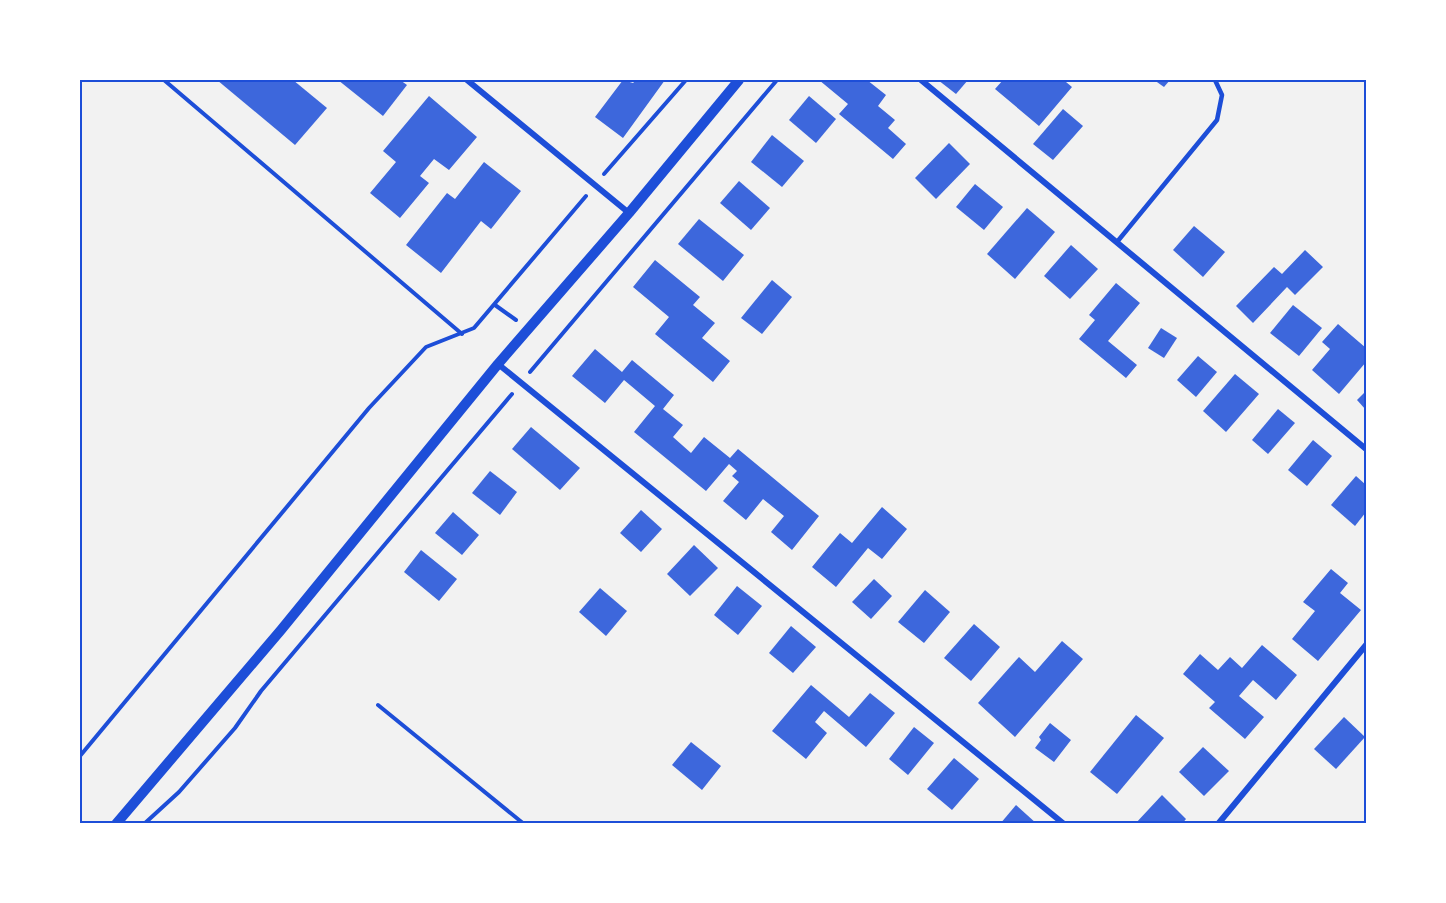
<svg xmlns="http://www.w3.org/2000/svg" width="1446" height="903" font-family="Lato,sans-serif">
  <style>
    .building { fill: #3d67dc }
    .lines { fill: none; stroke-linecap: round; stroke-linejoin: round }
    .path { stroke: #1d4ed8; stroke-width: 4 }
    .service { stroke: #1d4ed8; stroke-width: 4.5 }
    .minor { stroke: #1d4ed8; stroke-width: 6 }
    .tertiary { stroke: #1d4ed8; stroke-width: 10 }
    .neatline { fill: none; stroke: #1d4ed8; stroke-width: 2 }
  </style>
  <rect width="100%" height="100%" fill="#f2f2f2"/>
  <g class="building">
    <path d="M217,80H293L327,108L295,145Z"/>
    <path d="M338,80H400L407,85L383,116Z"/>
    <path d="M623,80L633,83L636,80H665L623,138L595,117Z"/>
    <path d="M819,80H867L886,95L878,106L895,120L888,128L906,144L893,159L839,114L848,104Z"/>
    <path d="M938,80H968L956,94Z"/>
    <path d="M1003,80H1068L1066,82L1072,87L1039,126L995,89Z"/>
    <path d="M1154,80H1170L1164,87Z"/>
    <path d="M429,96L477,137L449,170L434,159L420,176L429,183L400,218L370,193L396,162L383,151Z"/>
    <path d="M809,96L836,119L816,143L789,120Z"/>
    <path d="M1063,109L1083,126L1053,160L1033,144Z"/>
    <path d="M772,135L804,161L782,187L751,162Z"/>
    <path d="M949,143L970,164L936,199L915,178Z"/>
    <path d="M484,162L521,191L491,229L481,221L441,273L406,245L447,193L455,199Z"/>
    <path d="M739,181L770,208L751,230L720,203Z"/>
    <path d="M975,184L1003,207L984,230L956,207Z"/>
    <path d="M1027,208L1055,232L1015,279L987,254Z"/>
    <path d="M699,219L744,255L723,281L678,244Z"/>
    <path d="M1194,226L1225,252L1203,277L1173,250Z"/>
    <path d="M1071,245L1098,269L1070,299L1044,276Z"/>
    <path d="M1305,250L1323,267L1295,295L1287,287L1253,323L1236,306L1274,267L1282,274Z"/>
    <path d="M655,260L700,297L693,305L715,323L702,338L730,361L713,382L655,334L669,317L633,287Z"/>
    <path d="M772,280L792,297L762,334L741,318Z"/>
    <path d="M1116,283L1140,303L1108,341L1137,365L1126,378L1079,339L1095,320L1089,315Z"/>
    <path d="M1293,305L1322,328L1299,356L1270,333Z"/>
    <path d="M1338,324L1366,348V362L1339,394L1312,370L1330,349L1322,342Z"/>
    <path d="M1161,328L1177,338L1164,358L1148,348Z"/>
    <path d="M595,349L622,372L632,360L674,395L663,409L683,425L673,437L691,453L704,437L730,458L738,449L819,516L792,550L771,532L784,516L763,499L746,520L723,501L739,482L732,476L737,471L729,464L706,491L634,432L655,406L624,380L605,403L572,376Z"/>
    <path d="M1198,356L1217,372L1196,397L1177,380Z"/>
    <path d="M1235,374L1259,394L1226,432L1203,411Z"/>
    <path d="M1366,391V410L1357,400Z"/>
    <path d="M1278,409L1295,423L1268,454L1252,440Z"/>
    <path d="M531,427L580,468L560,490L512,449Z"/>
    <path d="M1313,440L1332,456L1307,486L1288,470Z"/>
    <path d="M490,471L517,492L500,515L472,493Z"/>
    <path d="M1356,476L1366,485V512L1355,526L1331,505Z"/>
    <path d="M882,507L907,529L882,559L868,548L836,587L812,567L840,533L852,543Z"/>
    <path d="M641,510L662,529L641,552L620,533Z"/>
    <path d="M453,512L479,535L462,555L435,533Z"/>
    <path d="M694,545L718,568L690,596L667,574Z"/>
    <path d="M421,550L457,579L439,601L404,572Z"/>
    <path d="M1331,569L1348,583L1340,593L1361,610L1318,661L1292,639L1315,611L1303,602Z"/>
    <path d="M874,579L892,596L871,619L852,602Z"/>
    <path d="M737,586L762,606L738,635L714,615Z"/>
    <path d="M600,588L627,611L606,636L579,612Z"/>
    <path d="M925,590L950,612L924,643L898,622Z"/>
    <path d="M974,624L1000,647L971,681L944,658Z"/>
    <path d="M791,626L816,647L793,673L769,653Z"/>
    <path d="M1062,641L1083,659L1015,737L978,703L1019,657L1035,672Z"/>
    <path d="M1262,645L1297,675L1276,700L1253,680L1239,696L1264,717L1245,739L1209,708L1215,702L1183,674L1200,654L1218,670L1230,657L1242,668Z"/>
    <path d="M811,685L849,717L870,693L895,713L866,747L824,711L815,722L827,733L806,759L772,731Z"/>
    <path d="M1136,715L1164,738L1117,794L1090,772Z"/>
    <path d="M1344,717L1365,737L1336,769L1314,749Z"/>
    <path d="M1050,723L1071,740L1054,762L1035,748L1041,740L1039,737Z"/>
    <path d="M914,727L934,743L908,775L889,759Z"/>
    <path d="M691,742L721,766L702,790L672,765Z"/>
    <path d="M1203,747L1229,771L1204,796L1179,772Z"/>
    <path d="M954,758L979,779L952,810L927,789Z"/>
    <path d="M1162,795L1186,819L1182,824H1135Z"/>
    <path d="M1016,805L1037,824H1000Z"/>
  </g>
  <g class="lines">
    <g class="path">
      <path d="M164,80L462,334"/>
      <path d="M604,174L686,80"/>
      <path d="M495,305L516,320"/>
      <path d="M530,372L777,80"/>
      <path d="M378,705L524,824"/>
      <path d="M80,756L369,408L426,347L474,328L586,196"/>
      <path d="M144,824L179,792L235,728L261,691L512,394"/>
    </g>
    <path class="service" d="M1117,242L1217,120L1222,95L1215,80"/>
    <g class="minor">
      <path d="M467,80L629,213"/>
      <path d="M921,80L1366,449"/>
      <path d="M498,364L1064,824"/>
      <path d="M1218,824L1366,645"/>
    </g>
    <path class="tertiary" d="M116,824L281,630L498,364L629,213L739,80"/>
  </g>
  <rect width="1446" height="903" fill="none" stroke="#ffffff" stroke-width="162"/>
  <rect x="81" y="81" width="1284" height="741" class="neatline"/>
</svg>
